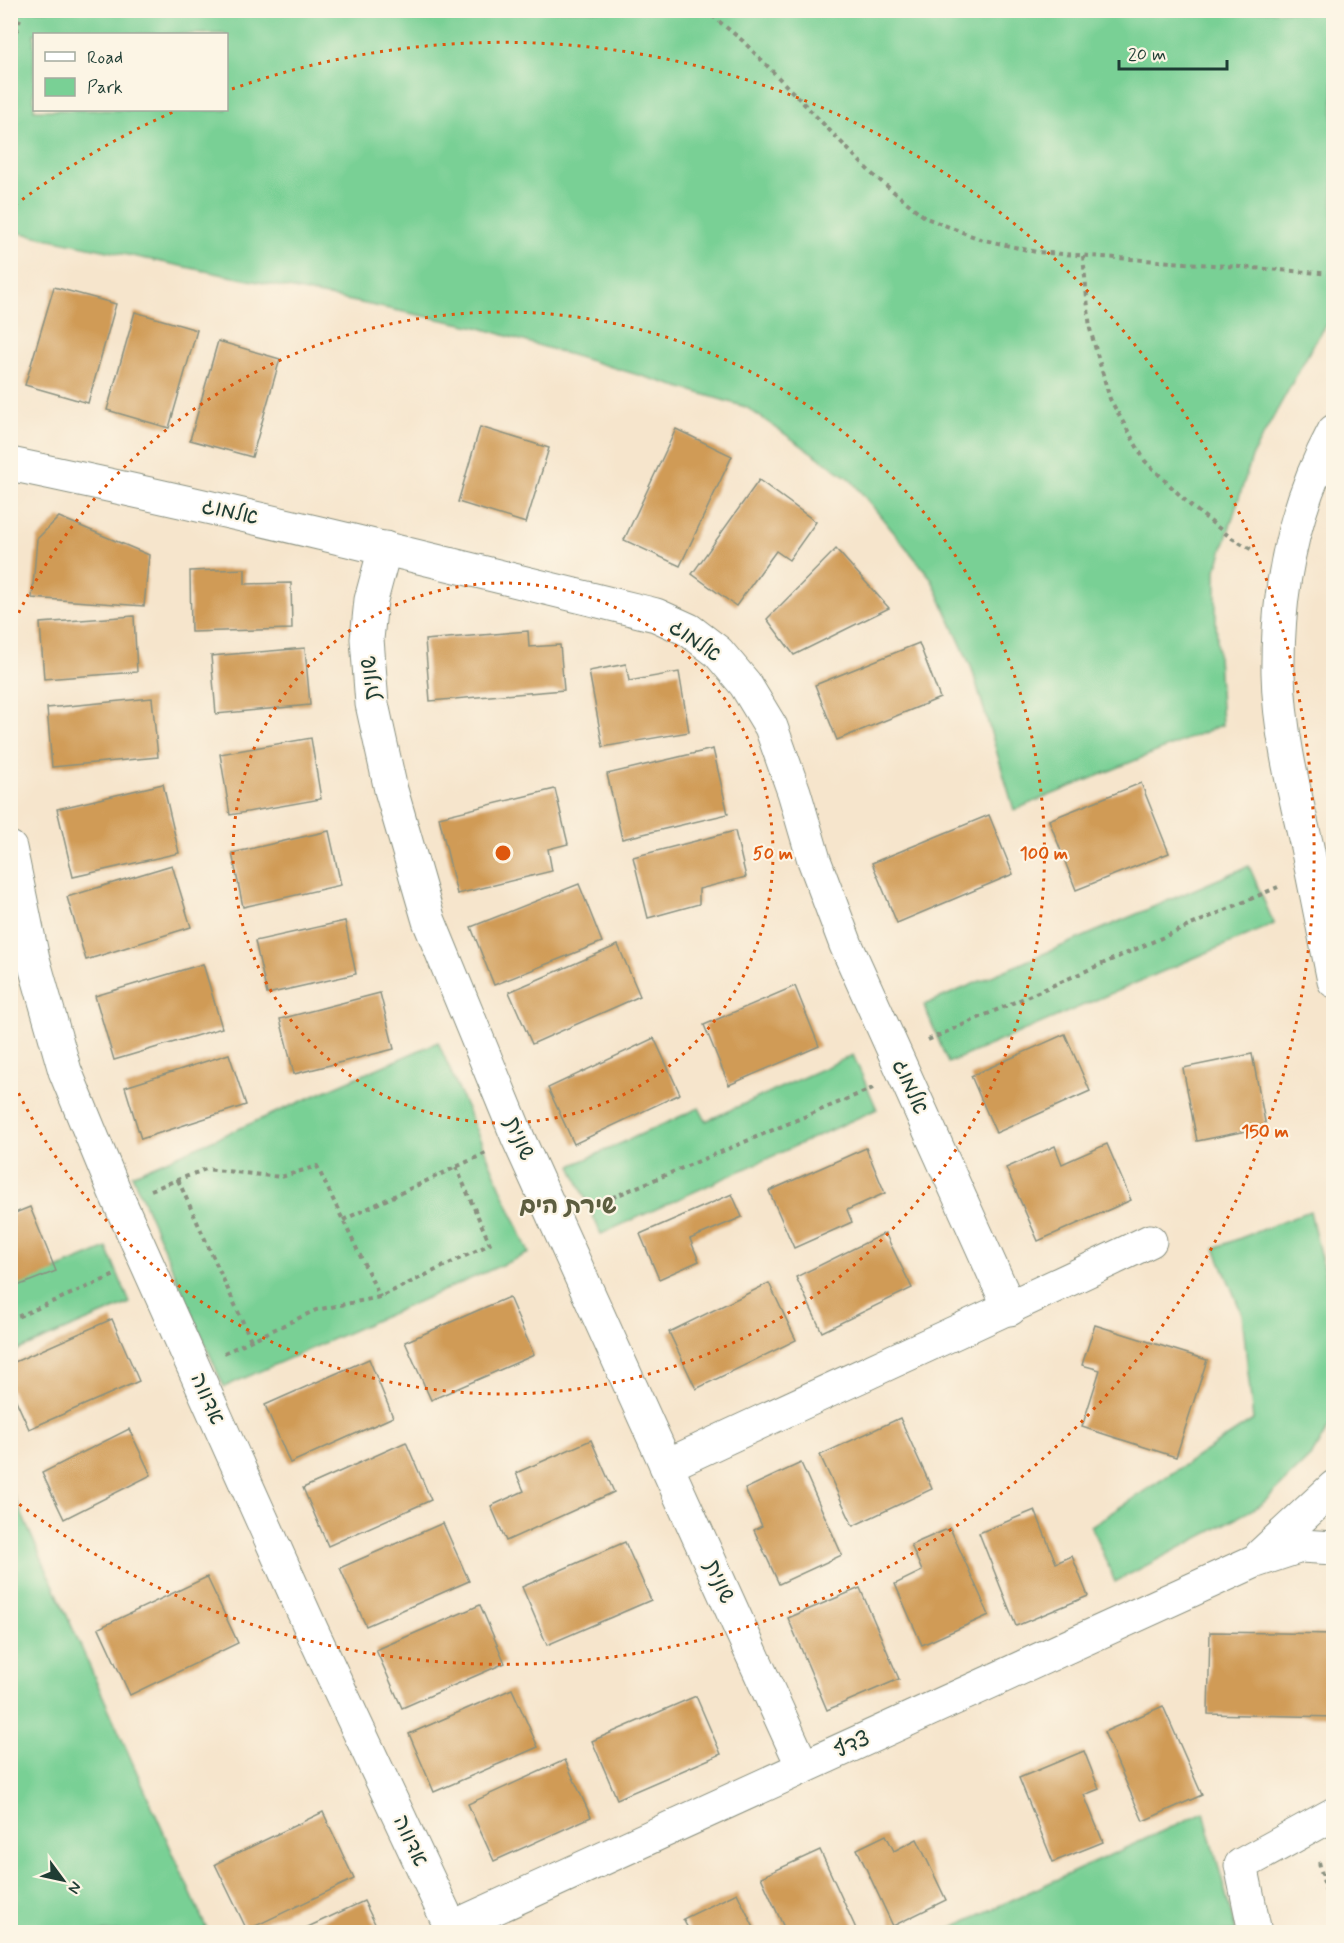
<svg xmlns="http://www.w3.org/2000/svg" width="1344" height="1943" font-family="Mynerve,'Playpen Sans Hebrew',sans-serif">
  <style>
    .green { fill: #79d095; stroke: #4c8664; stroke-width: 1.5; fill-rule: evenodd }
    .building { fill: #d09b56 }
    .lines { fill: none; stroke-linecap: round; stroke-linejoin: round }
    .minor-casing { stroke: #8a9180; stroke-width: 35 }
    .path { stroke: #8a9180; stroke-width: 4; stroke-dasharray: 4.5 4.5; stroke-linecap: butt }
    .minor { stroke: #fff; stroke-width: 33 }
    .ring { fill: none; stroke: #de580e; stroke-width: 3; stroke-dasharray: 3 6 }
    .labels { text-anchor: middle; dominant-baseline: central; stroke-width: 4.5; stroke-linejoin: round; paint-order: stroke }
    .street-label { font-size: 22px; fill: #1f3d34; stroke: #fcf5e5 }
    .neighbourhood-label { font-size: 24px; font-weight: bold; fill: #5d5e40; stroke: #fcf5e5 }
    .centre { fill: #de580e; stroke: #fcf5e5; stroke-width: 3 }
    .ring-label { font-size: 18px; text-anchor: middle; font-weight: bold; fill: #de580e; stroke: #fcf5e5; stroke-width: 4.5; stroke-linejoin: round; paint-order: stroke }
  </style>
  <rect width="100%" height="100%" fill="#fcf5e5"/>
  <filter id="ink" filterUnits="userSpaceOnUse"><feTurbulence type="fractalNoise" baseFrequency=".0167" numOctaves="2"/><feDisplacementMap in="SourceGraphic" scale="12" xChannelSelector="R" yChannelSelector="G"/><feConvolveMatrix kernelMatrix="1 2 1 2 8 2 1 2 1" color-interpolation-filters="sRGB"/></filter>
  <filter id="wash" filterUnits="userSpaceOnUse"><feTurbulence type="fractalNoise" baseFrequency=".008" numOctaves="4" result="noise"/><feDisplacementMap in="SourceGraphic" scale="24" xChannelSelector="R" yChannelSelector="G"/><feGaussianBlur stdDeviation="1.35" result="paint"/><feColorMatrix in="noise" values="0 0 0 0 0 0 0 0 0 0 0 0 0 0 0 0 0 1.4 0 .05"/><feComposite in="paint" operator="in"/></filter>
  <g filter="url(#wash)">
    <rect width="100%" height="100%" fill="#f6e5cc"/>
    <g class="green">
      <path d="M11,10L1333,11V316L1316,340L1253,454L1216,570V621L1222,725L1014,810L972,669L931,578L851,480L746,407L477,327L11,231ZM226,34V110H34V34Z"/>
      <path d="M1249,866L1274,924L948,1063L924,1005Z"/>
      <path d="M438,1042L529,1253L224,1387L132,1175Z"/>
      <path d="M853,1055L877,1109L601,1234L571,1166L699,1108L706,1121Z"/>
      <path d="M1310,1211L1333,1310V1420L1312,1455L1261,1505L1115,1582L1091,1526L1253,1420L1242,1314L1215,1248Z"/>
      <path d="M107,1248L130,1303L11,1353V1288Z"/>
      <path d="M11,1490L208,1932H11Z"/>
      <path d="M1204,1812L1236,1932H942Z"/>
    </g>
    <g id="blocks">
      <g class="building">
        <path d="M54,287L116,304L88,403L25,385Z"/>
        <path d="M135,312L197,330L169,428L107,410Z"/>
        <path d="M218,341L280,359L252,457L190,440Z"/>
        <path d="M480,427L549,448L526,523L458,502Z"/>
        <path d="M676,429L732,456L680,566L624,540Z"/>
        <path d="M759,480L816,522L789,560L776,551L736,606L692,574Z"/>
        <path d="M59,517L149,555L144,606L32,598L37,539Z"/>
        <path d="M836,549L889,608L794,655L767,619Z"/>
        <path d="M245,569V584L291,583L292,629L191,632L190,571Z"/>
        <path d="M134,616L137,672L44,679L40,623Z"/>
        <path d="M528,631L529,647L560,645L564,690L430,701L425,640Z"/>
        <path d="M919,643L940,698L837,740L815,685Z"/>
        <path d="M305,648L310,705L216,714L211,656Z"/>
        <path d="M626,664L629,681L679,672L689,732L603,747L589,671Z"/>
        <path d="M152,698L158,757L52,767L47,708Z"/>
        <path d="M311,738L321,799L230,815L220,754Z"/>
        <path d="M713,749L728,814L622,839L607,774Z"/>
        <path d="M1141,783L1169,853L1076,890L1049,820Z"/>
        <path d="M163,784L179,853L73,877L57,809Z"/>
        <path d="M555,789L568,844L548,849L552,871L457,894L439,817Z"/>
        <path d="M989,815L1013,874L897,923L872,863Z"/>
        <path d="M329,831L341,885L243,907L232,853Z"/>
        <path d="M735,831L746,877L699,889V904L648,918L633,857Z"/>
        <path d="M172,865L191,927L86,960L67,897Z"/>
        <path d="M579,884L602,942L494,985L471,927Z"/>
        <path d="M345,921L356,974L267,994L255,941Z"/>
        <path d="M618,945L640,996L532,1044L509,992Z"/>
        <path d="M203,964L222,1028L114,1060L95,996Z"/>
        <path d="M795,986L819,1046L729,1085L704,1025Z"/>
        <path d="M380,993L394,1049L294,1074L280,1019Z"/>
        <path d="M1065,1034L1090,1091L996,1133L971,1076Z"/>
        <path d="M654,1038L680,1094L574,1144L548,1088Z"/>
        <path d="M229,1054L246,1105L141,1139L125,1087Z"/>
        <path d="M1252,1054L1266,1127L1197,1141L1183,1068Z"/>
        <path d="M1107,1144L1131,1200L1038,1241L1006,1168L1055,1146L1062,1164Z"/>
        <path d="M866,1148L885,1193L847,1210L852,1222L794,1248L769,1191Z"/>
        <path d="M732,1194L742,1217L690,1239L699,1261L659,1279L640,1234Z"/>
        <path d="M30,1207L56,1271L10,1289V1215Z"/>
        <path d="M885,1233L912,1288L822,1332L796,1277Z"/>
        <path d="M769,1283L796,1340L696,1389L669,1332Z"/>
        <path d="M509,1297L534,1355L431,1400L405,1342Z"/>
        <path d="M112,1319L139,1381L29,1429L10,1387V1364Z"/>
        <path d="M1095,1325L1207,1360L1176,1457L1082,1427L1100,1370L1082,1365Z"/>
        <path d="M369,1359L393,1417L290,1463L265,1405Z"/>
        <path d="M900,1418L932,1489L853,1526L820,1455Z"/>
        <path d="M129,1429L151,1475L64,1519L42,1473Z"/>
        <path d="M591,1440L614,1492L506,1541L491,1506L524,1491L516,1473Z"/>
        <path d="M406,1442L431,1500L328,1546L303,1488Z"/>
        <path d="M801,1463L842,1555L779,1584L754,1530L762,1526L745,1489Z"/>
        <path d="M1035,1510L1056,1563L1072,1556L1088,1596L1016,1626L979,1533Z"/>
        <path d="M443,1523L469,1581L366,1626L340,1568Z"/>
        <path d="M950,1528L989,1615L922,1645L895,1584L922,1571L911,1545Z"/>
        <path d="M625,1542L651,1600L547,1645L522,1587Z"/>
        <path d="M207,1577L238,1643L130,1695L99,1628Z"/>
        <path d="M860,1588L899,1679L827,1710L788,1618Z"/>
        <path d="M480,1605L505,1663L402,1708L376,1650Z"/>
        <path d="M1210,1632L1334,1634V1717L1208,1714Z"/>
        <path d="M512,1689L538,1747L434,1792L409,1734Z"/>
        <path d="M696,1696L721,1754L617,1799L592,1741Z"/>
        <path d="M1163,1706L1202,1795L1143,1821L1104,1732Z"/>
        <path d="M1084,1751L1099,1789L1084,1795L1103,1842L1053,1862L1019,1778Z"/>
        <path d="M565,1760L591,1817L494,1861L468,1804Z"/>
        <path d="M323,1812L354,1879L247,1930L215,1864Z"/>
        <path d="M886,1835L894,1851L917,1839L946,1900L893,1926L857,1849Z"/>
        <path d="M820,1850L857,1931L853,1932H786L761,1877Z"/>
        <path d="M737,1893L756,1932H690L683,1919Z"/>
        <path d="M364,1901L379,1932H297Z"/>
      </g>
    </g>
  </g>
  <g filter="url(#ink)">
    <use href="#blocks" fill-opacity="0" stroke="#8a9180" stroke-width="1.5"/>
    <g class="lines">
      <defs>
        <g id="minor">
          <path d="M1334,431C1294,505 1277,589 1278,673C1279,730 1294,791 1307,847C1316,892 1325,936 1334,981"/>
          <path d="M10,464C227,509 441,562 656,615L689,630L718,652L745,684L771,727L794,792L814,860L846,945L1010,1309"/>
          <path d="M385,548L371,600L367,639L372,704L391,790L429,921L518,1138L803,1767"/>
          <path d="M10,848L33,959L65,1071L114,1190L312,1631L453,1932"/>
          <path d="M666,1466C828,1390 990,1318 1150,1241"/>
          <path d="M1261,1555L1334,1487"/>
          <path d="M451,1928L1253,1562L1301,1546L1334,1548"/>
          <path d="M1255,1932L1241,1865L1334,1814"/>
        </g>
      </defs>
      <use href="#minor" class="minor-casing"/>
      <g class="path">
        <path d="M705,10L743,41L872,174L926,218L980,239L1036,252L1334,274"/>
        <path d="M10,58L22,10"/>
        <path d="M1083,256L1090,329L1110,399L1145,461L1191,506L1230,537L1254,551"/>
        <path d="M928,1040L1278,887"/>
        <path d="M178,1180L251,1340"/>
        <path d="M151,1190L206,1169L281,1177L317,1166L380,1297"/>
        <path d="M587,1208L873,1088"/>
        <path d="M343,1220L488,1152"/>
        <path d="M10,1320L115,1275"/>
        <path d="M224,1353L316,1310L380,1297L490,1244L456,1167"/>
        <path d="M1319,1862L1334,1925"/>
      </g>
      <use href="#minor" class="minor"/>
    </g>
  </g>
  <g class="ring">
    <circle cx="503" cy="853" r="270"/>
    <path d="M11 629A541 541 0 1 1 11 1077"/>
    <path d="M15 205A811 811 0 0 1 173 112M232 89A811 811 0 1 1 15 1501"/>
  </g>
  <g class="labels">
    <g class="street-label">
      <text transform="translate(230 512) rotate(13)">אלמוג</text>
      <text transform="translate(695 641) rotate(35)">אלמוג</text>
      <text transform="translate(371 678) rotate(-96)">שונית</text>
      <text transform="translate(910 1087) rotate(66)">אלמוג</text>
      <text transform="translate(519 1139) rotate(66)">שונית</text>
      <text transform="translate(207 1399) rotate(66)">אדווה</text>
      <text transform="translate(719 1582) rotate(66)">שונית</text>
      <text transform="translate(852 1745) rotate(-24)">צדף</text>
      <text transform="translate(410 1841) rotate(65)">אדווה</text>
    </g>
    <g class="neighbourhood-label">
      <text x="568" y="1206">שירת הים</text>
    </g>
  </g>
  <circle cx="503" cy="853" r="9" class="centre"/>
  <g class="ring-label">
    <text x="773" y="859">50 m</text>
    <text x="1044" y="859">100 m</text>
    <text x="1265" y="1137">150 m</text>
  </g>
  <rect width="1344" height="1943" fill="none" stroke="#fcf5e5" stroke-width="36"/>
  <rect x="33" y="33" width="195" height="78" fill="#fcf5e5" stroke="#a4ab9e" stroke-width="1.5"/>
  <rect x="45" y="52" width="30" height="9" fill="#ffffff" stroke="#a4ab9e" stroke-width="1.5"/>
  <text x="87" y="63" font-size="18" fill="#1f3d34">Road</text>
  <rect x="45" y="78" width="30" height="18" fill="#79d095" stroke="#a4ab9e" stroke-width="1.5"/>
  <text x="87" y="93" font-size="18" fill="#1f3d34">Park</text>
  <g transform="translate(63 1880) rotate(123)" stroke="#fcf5e5" stroke-width="4.5" paint-order="stroke">
  <path d="M0-4.5L10 22L0 15L-10 22Z" fill="#1f3d34"/>
  <text y="-9" font-size="16" font-weight="bold" text-anchor="middle" fill="#1f3d34">N</text>
  </g>
  <path d="M1119 60v9h108v-9" fill="none" stroke="#1f3d34" stroke-width="3"/>
  <text x="1128" y="60" font-size="18" fill="#1f3d34" stroke="#fcf5e5" stroke-width="4.5" paint-order="stroke">20 m</text>
</svg>
